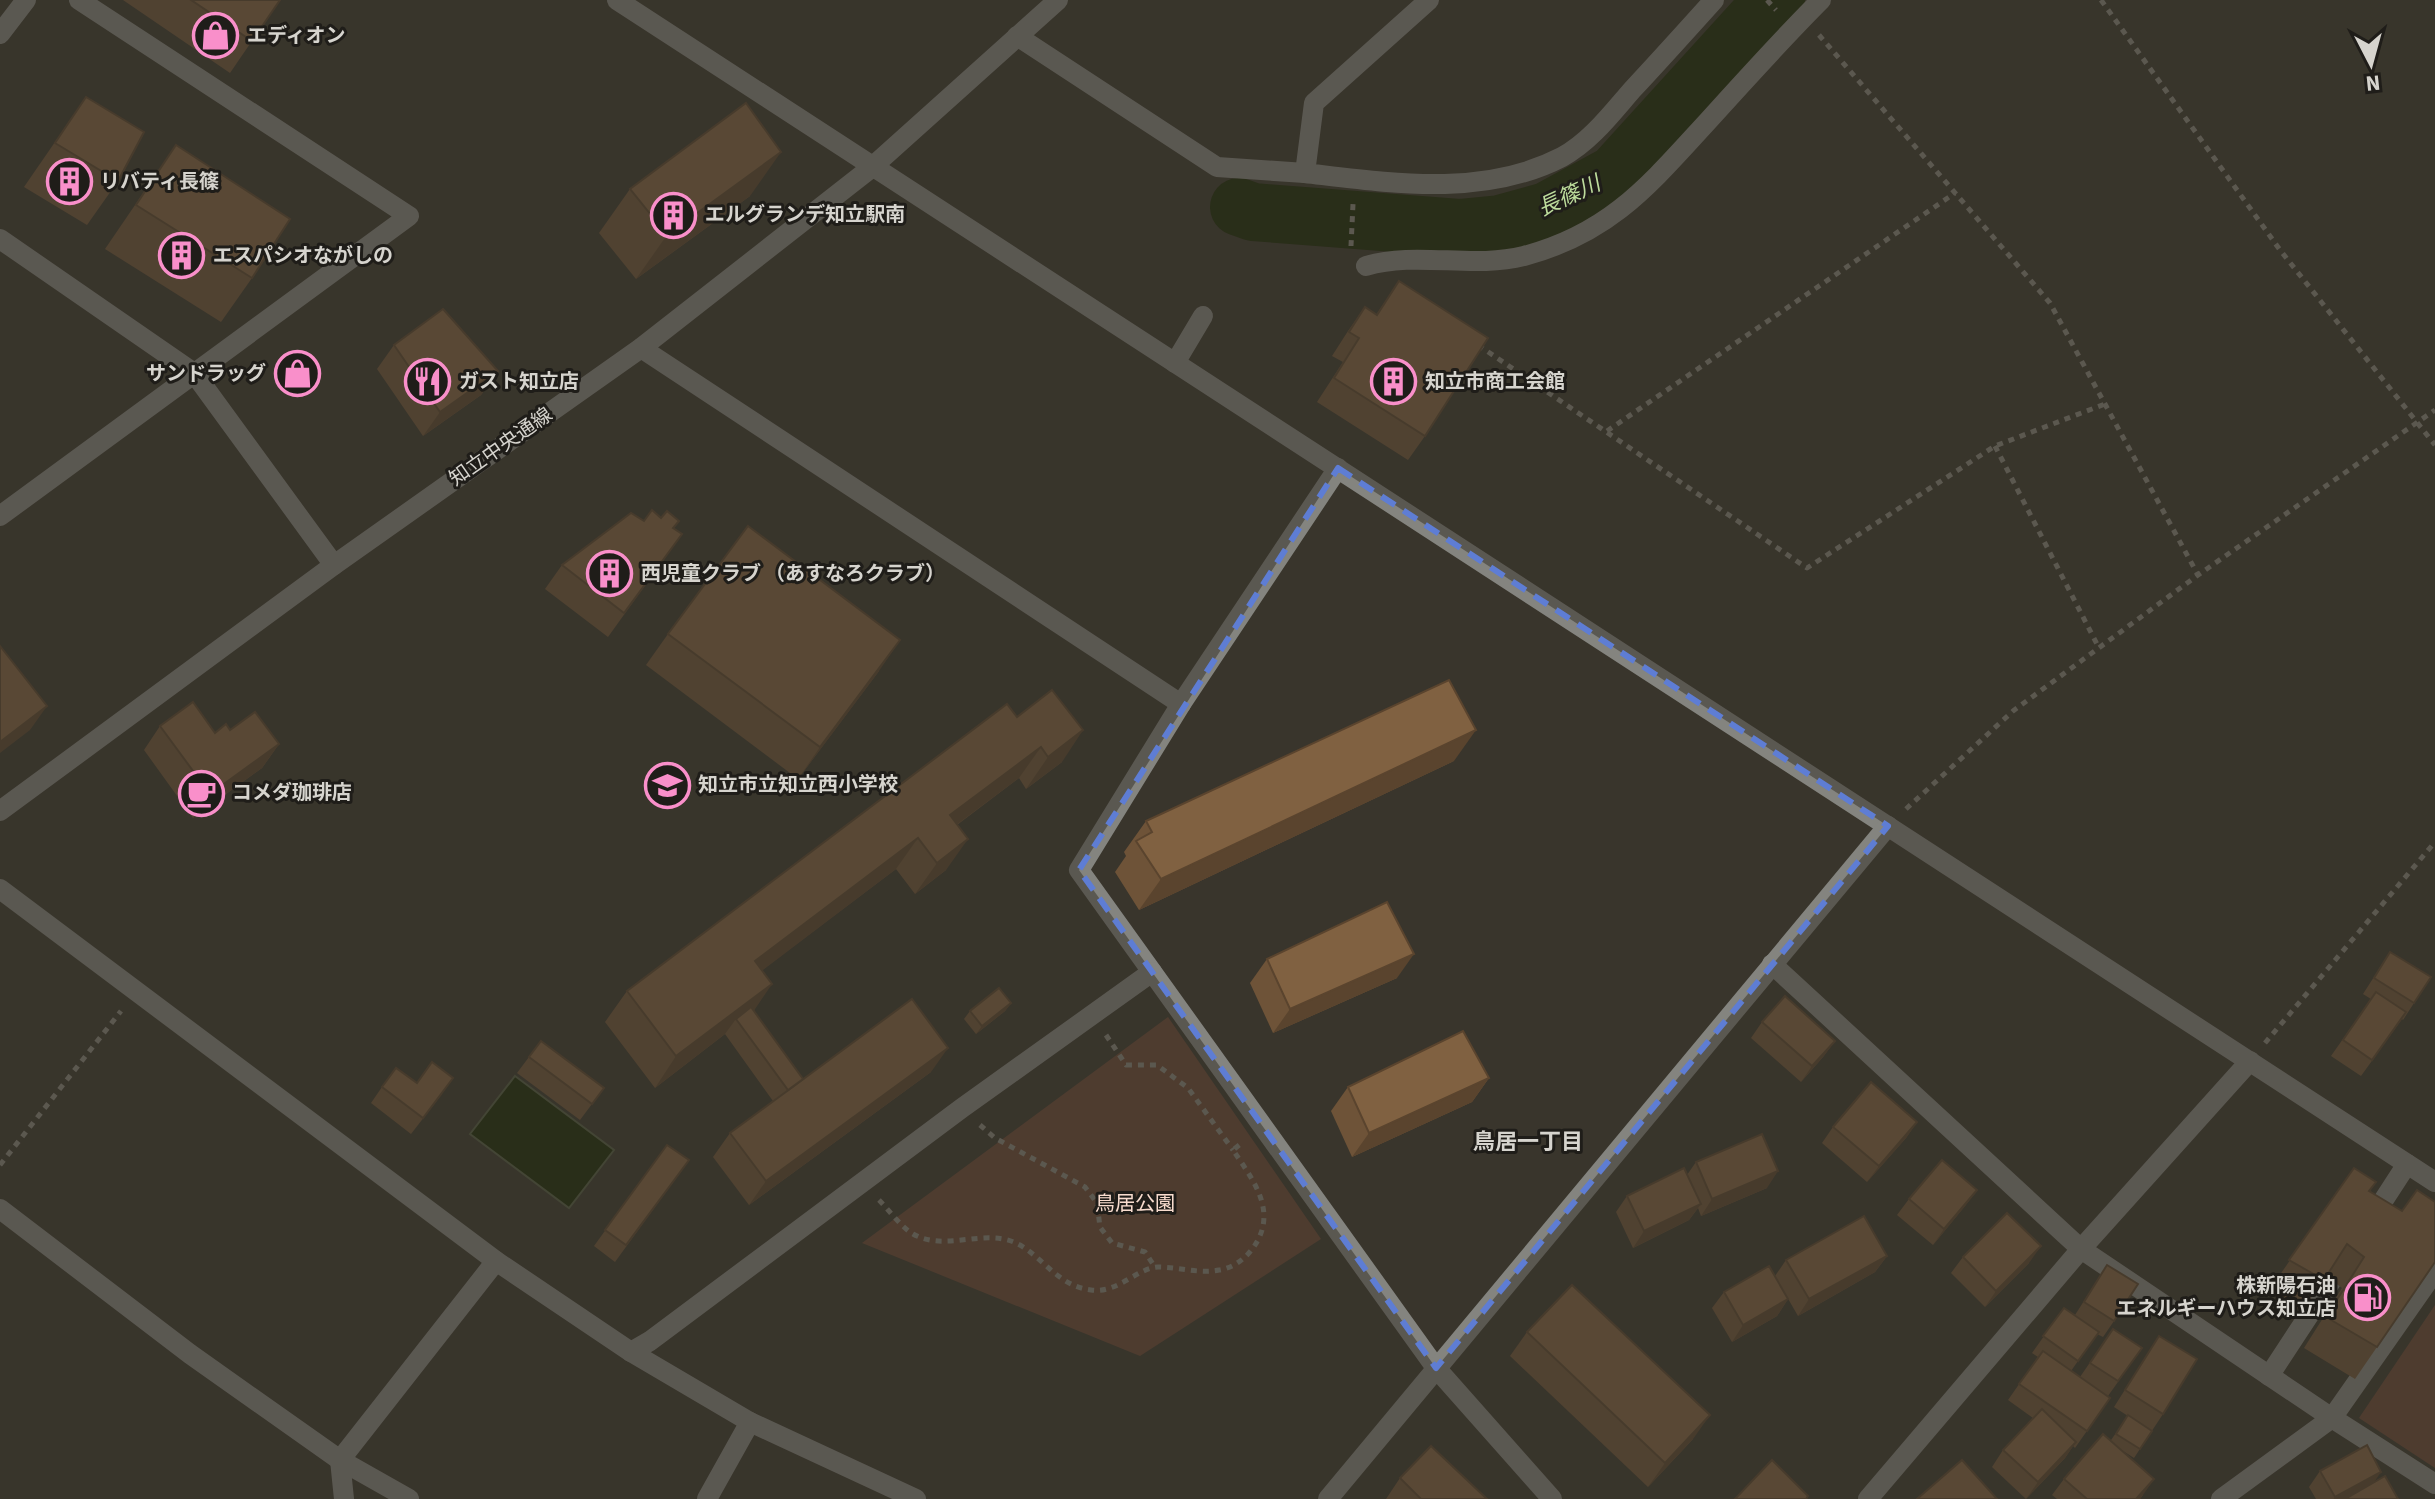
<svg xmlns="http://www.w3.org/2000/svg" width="2435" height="1499" font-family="'Source Sans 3','Noto Sans JP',sans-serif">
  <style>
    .green { fill: #694634 }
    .water { fill: #182603; stroke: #515a40; stroke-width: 2 }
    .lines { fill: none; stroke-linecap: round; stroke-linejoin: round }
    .river { stroke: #182603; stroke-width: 58 }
    .path { stroke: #86837b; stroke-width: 5; stroke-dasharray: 6 6; stroke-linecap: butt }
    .minor { stroke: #84847f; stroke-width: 20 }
    .wall { fill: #6e5338 }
    .shaded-wall { fill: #5a442e }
    .building { fill: #806141; stroke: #5a442e; stroke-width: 2 }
    .marked { fill: none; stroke: #5e7dd4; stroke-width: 6; stroke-dasharray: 16 10; stroke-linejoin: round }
    .labels { text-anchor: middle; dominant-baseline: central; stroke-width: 6; stroke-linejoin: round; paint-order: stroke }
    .poi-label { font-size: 20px; font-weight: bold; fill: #d6d4ce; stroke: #1f1d19; text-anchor: start }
    .street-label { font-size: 20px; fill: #d6d4ce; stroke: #1f1d19 }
    .park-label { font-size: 20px; fill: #f8dcce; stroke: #1f1d19 }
    .water-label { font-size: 22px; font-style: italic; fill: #bddc9c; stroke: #1f1d19 }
    .neighbourhood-label { font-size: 22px; font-weight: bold; fill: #d6d4ce; stroke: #1f1d19 }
  </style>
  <rect width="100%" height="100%" fill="#39352c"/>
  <g class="green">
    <path d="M1168,1017L1321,1239L1140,1356L862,1243Z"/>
    <path d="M2435,1305V1468L2359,1418Z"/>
  </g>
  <path class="water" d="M515,1076L614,1150L569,1208L470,1134Z"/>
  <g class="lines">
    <path class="river" d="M1239,207L1253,212L1459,228L1500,224L1547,211L1615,174L1754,21L1776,0"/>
    <g class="path">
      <path d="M1767,0L1776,10"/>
      <path d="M2101,0L2280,250L2435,445"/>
      <path d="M1819,35L2050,303L2198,575"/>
      <path d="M1351,246L1353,204"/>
      <path d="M1478,345L1807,568L1995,446L2105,404"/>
      <path d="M1607,431L1955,193"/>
      <path d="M1995,446L2099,648"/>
      <path d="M1906,809L2013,711L2198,575L2435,410"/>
      <path d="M1106,1035L1126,1065H1157L1188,1088L1233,1150"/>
      <path d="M2265,1043L2435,842"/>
      <path d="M980,1125L995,1138L1085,1187L1097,1203L1100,1227L1112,1243L1145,1252L1155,1267"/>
      <path d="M0,1165L121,1011"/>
      <path d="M879,1200C889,1210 901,1227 913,1234C947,1253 986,1226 1020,1245C1045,1260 1059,1286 1091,1290C1117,1294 1137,1268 1158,1267C1179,1267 1198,1274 1219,1270C1233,1268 1245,1259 1253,1248C1279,1212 1253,1180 1233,1150L1243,1142"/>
    </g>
    <g class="minor">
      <path d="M617,0L2435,1182"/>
      <path d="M1429,0L1314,103L1305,173C1390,183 1483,198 1562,157C1590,142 1612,113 1632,90C1660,60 1687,30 1714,0"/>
      <path d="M0,34L26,0"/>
      <path d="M1017,36L1217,167L1305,173"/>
      <path d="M0,239L194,373L334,565"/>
      <path d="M1366,266C1416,251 1473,269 1524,256C1611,233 1650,184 1708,121C1745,80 1782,39 1821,0"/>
      <path d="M641,348L1181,704"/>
      <path d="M1175,363L1203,316"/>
      <path d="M1338,468L1181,704L1079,870L1436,1368L1552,1499"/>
      <path d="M0,516L409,216L79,0"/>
      <path d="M0,811L334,565L641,348L871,168L1058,0"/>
      <path d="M0,889L496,1261L631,1352L750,1422L916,1499"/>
      <path d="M1772,964L2081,1249L2332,1418L2221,1499"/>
      <path d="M0,1209L190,1354L340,1460L409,1499"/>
      <path d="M2370,1221L2407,1164"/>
      <path d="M2435,1271L2332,1418L2435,1484"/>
      <path d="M631,1352L650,1341L962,1108L1152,972"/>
      <path d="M2269,1376L2332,1280"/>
      <path d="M344,1499L340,1460L496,1261"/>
      <path d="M707,1499L750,1422"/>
      <path d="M1328,1499L1888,826"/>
      <path d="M1868,1499L2081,1249L2250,1061"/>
    </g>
  </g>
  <g class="wall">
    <path d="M123,0H280L230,73Z"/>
    <path d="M86,97L118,181L87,225L24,187Z"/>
    <path d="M176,145L252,278L221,322L105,249Z"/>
    <path d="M630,189L750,196L636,279L599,233Z"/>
    <path d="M1399,281L1425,436L1408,460L1317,402L1343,362L1332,356L1348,331L1365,307L1376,315Z"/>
    <path d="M394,345L498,371L481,395L423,436L377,369Z"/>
    <path d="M644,521L674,529L682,534L608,637L545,589L562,565Z"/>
    <path d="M668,634L879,671L798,779L646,665Z"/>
    <path d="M1017,717L1062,762L1026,789L1019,778L957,825L946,870L915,894L896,869L762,970L754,1011L803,1079L931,1072L749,1205L713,1157L730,1133L773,1101L725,1034L655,1088L605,1022L627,991Z"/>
    <path d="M160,726L215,733L230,730L279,744L262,768L193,818L144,750Z"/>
    <path d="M1454,761L1139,910L1115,872L1126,856L1124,852L1146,821Z"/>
    <path d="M2390,952L2414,1003L2403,1020L2402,1019L2361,1076L2331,1056L2371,999L2363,994Z"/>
    <path d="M1267,959L1397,978L1273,1033L1250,983Z"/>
    <path d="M1011,1003L1005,1011L976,1034L964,1019L970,1011Z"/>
    <path d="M1762,1022L1835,1041L1823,1057L1801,1082L1751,1038Z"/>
    <path d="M529,1057L604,1088L580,1120L517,1073Z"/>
    <path d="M1489,1078L1472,1102L1352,1157L1331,1111L1348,1087Z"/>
    <path d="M382,1087L442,1094L411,1134L371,1103Z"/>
    <path d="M1917,1122L1906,1138L1867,1182L1822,1143L1833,1127Z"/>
    <path d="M667,1145L689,1160L615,1262L594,1246Z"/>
    <path d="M1696,1162L1767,1188L1701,1216L1698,1208L1689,1220L1633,1248L1616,1212L1627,1196L1687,1175Z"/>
    <path d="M2354,1168L2376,1182L2370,1191L2377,1347L2355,1379L2304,1348L2342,1288L2326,1276L2302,1311L2268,1292Z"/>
    <path d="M1977,1190L1965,1206L1933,1245L1897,1215L1909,1199Z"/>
    <path d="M1887,1256L1875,1272L1798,1316L1775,1276L1786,1260Z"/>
    <path d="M1963,1257L2029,1263L1985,1307L1951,1273Z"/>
    <path d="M2107,1265L2114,1321L2103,1337L2097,1334L2071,1371L2080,1377L2113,1329L2142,1348L2108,1396L2110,1398L2075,1448L2073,1446L2065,1458L2026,1499L1992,1467L2003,1450L2033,1418L2008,1400L2038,1357L2032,1353L2064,1308L2075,1315Z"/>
    <path d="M1724,1292L1788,1299L1777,1316L1732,1342L1712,1308Z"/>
    <path d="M1527,1332L1693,1439L1648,1487L1510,1356Z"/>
    <path d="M2159,1336L2163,1414L2134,1458L2120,1449L2143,1495L2140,1499H2057L2052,1495L2064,1479L2111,1440L2128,1416L2114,1407Z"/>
    <path d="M2320,1471L2373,1483L2398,1499H2316L2309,1487Z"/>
    <path d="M1400,1478L1487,1499H1386Z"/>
  </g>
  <g class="shaded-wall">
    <path d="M781,152L750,196L636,279L667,235Z"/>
    <path d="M498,371L481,395L423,436L440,412Z"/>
    <path d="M900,640L879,671L798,779L820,747Z"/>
    <path d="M47,706L30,730L0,753V742Z"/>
    <path d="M1083,730L1062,762L1026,789L1048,757Z"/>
    <path d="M1476,730L1454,761L1139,910L1161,879Z"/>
    <path d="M279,744L262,768L193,818L210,794Z"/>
    <path d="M1041,747L1019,778L928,846L950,815Z"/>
    <path d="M918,838L896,869L734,992L755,961Z"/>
    <path d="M968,839L946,870L915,894L937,863Z"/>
    <path d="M1414,954L1397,978L1273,1033L1290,1009Z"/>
    <path d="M772,984L751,1015L736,1019L725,1034L655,1088L676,1056Z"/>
    <path d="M1011,1003L1005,1011L976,1034L982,1026Z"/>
    <path d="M1835,1041L1823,1057L1801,1082L1812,1066Z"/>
    <path d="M948,1048L931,1072L749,1205L766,1181Z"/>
    <path d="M1489,1078L1472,1102L1352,1157L1369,1133Z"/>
    <path d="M1917,1122L1906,1138L1867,1182L1879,1166Z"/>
    <path d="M1778,1171L1767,1188L1701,1216L1712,1199Z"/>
    <path d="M1977,1190L1965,1206L1933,1245L1944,1229Z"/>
    <path d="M1701,1204L1689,1220L1633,1248L1644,1231Z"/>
    <path d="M2041,1246L2029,1263L1985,1307L1996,1291Z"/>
    <path d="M1887,1256L1875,1272L1798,1316L1809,1299Z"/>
    <path d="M1788,1299L1777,1316L1732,1342L1743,1325Z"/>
    <path d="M1710,1415L1693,1439L1648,1487L1665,1463Z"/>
    <path d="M2076,1442L2065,1458L2026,1499L2038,1482Z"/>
    <path d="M2381,1472L2370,1488L2350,1499H2333Z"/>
    <path d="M2154,1479L2143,1495L2140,1499H2136Z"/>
  </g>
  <g class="building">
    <path d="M191,0H280L252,41Z"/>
    <path d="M86,97L144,132L118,181L55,143Z"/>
    <path d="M746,103L781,152L667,235L630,189Z"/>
    <path d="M176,145L290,219L252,278L136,205Z"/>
    <path d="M1399,281L1488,338L1425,436L1334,378L1359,338L1349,332L1365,307L1377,315Z"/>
    <path d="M443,309L498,371L440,412L394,345Z"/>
    <path d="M652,510L661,518L667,511L679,521L673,528L682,534L624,613L562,565L631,513L644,521Z"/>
    <path d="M748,526L900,640L820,747L668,634Z"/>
    <path d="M0,646L47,706L0,742Z"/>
    <path d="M1449,680L1476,730L1161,879L1136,841L1152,832L1146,821Z"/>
    <path d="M1052,690L1083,730L1048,757L1041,747L950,815L968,839L937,863L918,838L755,961L772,984L676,1056L627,991L1007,704L1017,717Z"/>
    <path d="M193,702L215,733L226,724L230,730L255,712L279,744L210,794L160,726Z"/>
    <path d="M1387,902L1414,954L1290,1009L1267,959Z"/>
    <path d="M2390,952L2431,977L2414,1003L2374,978Z"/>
    <path d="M999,988L1011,1003L982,1026L970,1011Z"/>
    <path d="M2376,992L2406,1012L2372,1060L2343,1040Z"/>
    <path d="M1785,996L1835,1041L1812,1066L1762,1022Z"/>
    <path d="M912,999L948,1048L766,1181L730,1133Z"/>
    <path d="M751,1007L803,1079L788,1090L736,1019Z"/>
    <path d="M1463,1031L1489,1078L1369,1133L1348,1087Z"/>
    <path d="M541,1041L604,1088L592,1104L529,1057Z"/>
    <path d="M432,1062L453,1078L423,1118L382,1087L396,1068L417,1083Z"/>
    <path d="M1871,1082L1917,1122L1879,1166L1833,1127Z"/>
    <path d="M1762,1134L1778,1171L1712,1199L1696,1162Z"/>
    <path d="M667,1145L689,1160L626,1245L605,1230Z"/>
    <path d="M1942,1160L1977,1190L1944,1229L1909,1199Z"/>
    <path d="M1684,1168L1701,1204L1644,1231L1627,1196Z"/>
    <path d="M2354,1168L2376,1182L2369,1191L2402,1211L2417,1190L2435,1202V1262L2377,1347L2326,1317L2364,1257L2347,1244L2324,1280L2289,1260Z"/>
    <path d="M2007,1213L2041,1246L1996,1291L1963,1257Z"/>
    <path d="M1864,1216L1887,1256L1809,1299L1786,1260Z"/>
    <path d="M2107,1265L2138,1284L2114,1321L2084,1302Z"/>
    <path d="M1769,1266L1788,1299L1743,1325L1724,1292Z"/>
    <path d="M1572,1285L1710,1415L1665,1463L1527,1332Z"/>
    <path d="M2064,1308L2099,1332L2078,1361L2043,1336Z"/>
    <path d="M2113,1329L2142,1348L2118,1381L2090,1363Z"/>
    <path d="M2159,1336L2197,1359L2163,1414L2125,1390Z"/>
    <path d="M2043,1351L2110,1398L2087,1431L2019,1384Z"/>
    <path d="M2042,1409L2076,1442L2038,1482L2003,1450Z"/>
    <path d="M2128,1415L2152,1431L2140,1449L2116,1434Z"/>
    <path d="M2103,1434L2154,1479L2136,1499H2087L2064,1479Z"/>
    <path d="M2367,1445L2381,1472L2335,1497L2320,1471Z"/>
    <path d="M1431,1446L1487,1499H1421L1400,1478Z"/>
    <path d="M1772,1460L1808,1496L1806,1499H1735Z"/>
    <path d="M1962,1460L1997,1499H1917Z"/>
    <path d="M2385,1476L2398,1499H2345Z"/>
  </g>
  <path d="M0 0H2435V1499H0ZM1338,468L1888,826L1436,1368L1079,870Z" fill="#39352c" fill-opacity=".55" fill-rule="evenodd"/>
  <path class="marked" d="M1338,468L1888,826L1436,1368L1079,870Z"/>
  <defs>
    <symbol id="shop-ring" viewBox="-11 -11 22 22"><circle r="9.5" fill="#1f1d19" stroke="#f98fca" stroke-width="1.5"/><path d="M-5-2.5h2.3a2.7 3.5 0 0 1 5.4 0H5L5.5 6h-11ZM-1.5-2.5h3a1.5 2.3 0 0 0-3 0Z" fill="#f98fca"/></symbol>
    <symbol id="building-ring" viewBox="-11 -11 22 22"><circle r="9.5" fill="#1f1d19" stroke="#f98fca" stroke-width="1.5"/><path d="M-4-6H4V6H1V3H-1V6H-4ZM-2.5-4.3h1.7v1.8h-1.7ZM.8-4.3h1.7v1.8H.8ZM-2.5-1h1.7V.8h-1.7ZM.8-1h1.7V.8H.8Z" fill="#f98fca"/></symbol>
    <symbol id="restaurant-ring" viewBox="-11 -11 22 22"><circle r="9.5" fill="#1f1d19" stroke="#f98fca" stroke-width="1.5"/><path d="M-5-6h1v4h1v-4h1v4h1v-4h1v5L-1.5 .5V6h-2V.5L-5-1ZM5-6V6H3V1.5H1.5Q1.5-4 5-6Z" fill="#f98fca"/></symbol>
    <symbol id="school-ring" viewBox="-11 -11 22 22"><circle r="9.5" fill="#1f1d19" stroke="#f98fca" stroke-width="1.5"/><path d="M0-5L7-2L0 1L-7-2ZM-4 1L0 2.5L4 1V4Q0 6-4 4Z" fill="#f98fca"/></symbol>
    <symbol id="cafe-ring" viewBox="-11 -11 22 22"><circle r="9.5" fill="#1f1d19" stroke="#f98fca" stroke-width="1.5"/><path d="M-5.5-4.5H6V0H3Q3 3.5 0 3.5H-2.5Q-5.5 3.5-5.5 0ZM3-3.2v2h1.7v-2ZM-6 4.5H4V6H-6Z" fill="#f98fca"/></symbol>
    <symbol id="fuel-ring" viewBox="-11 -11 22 22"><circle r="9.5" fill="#1f1d19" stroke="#f98fca" stroke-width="1.5"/><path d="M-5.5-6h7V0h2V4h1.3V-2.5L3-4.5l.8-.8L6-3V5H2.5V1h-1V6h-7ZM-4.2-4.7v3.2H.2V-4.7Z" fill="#f98fca"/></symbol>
  </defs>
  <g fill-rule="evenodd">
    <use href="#shop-ring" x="190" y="10" width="51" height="51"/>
    <use href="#building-ring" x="44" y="156" width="51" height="51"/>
    <use href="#building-ring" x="648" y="190" width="51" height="51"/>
    <use href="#building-ring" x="156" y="230" width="51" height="51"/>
    <use href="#shop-ring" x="272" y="348" width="51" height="51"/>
    <use href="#restaurant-ring" x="402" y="356" width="51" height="51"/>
    <use href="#building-ring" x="1368" y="356" width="51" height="51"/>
    <use href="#building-ring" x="584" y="548" width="51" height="51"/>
    <use href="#school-ring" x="642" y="760" width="51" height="51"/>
    <use href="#cafe-ring" x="176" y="768" width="51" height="51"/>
    <use href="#fuel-ring" x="2342" y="1272" width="51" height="51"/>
  </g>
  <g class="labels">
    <g class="poi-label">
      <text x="247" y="36">エディオン</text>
      <text x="100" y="182">リバティ長篠</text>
      <text x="705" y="215">エルグランデ知立駅南</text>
      <text x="213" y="256">エスパシオながしの</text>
      <text x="266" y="374" text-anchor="end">サンドラッグ</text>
      <text x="459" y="382">ガスト知立店</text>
      <text x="1425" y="382">知立市商工会館</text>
      <text x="641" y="574">西児童クラブ （あすなろクラブ）</text>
      <text x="698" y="785">知立市立知立西小学校</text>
      <text x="232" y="793">コメダ珈琲店</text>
      <text x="2336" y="1286" text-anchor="end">株新陽石油<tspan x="2336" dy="23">エネルギーハウス知立店</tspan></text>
    </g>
    <g class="street-label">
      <text transform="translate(501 447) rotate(-35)">知立中央通線</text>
    </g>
    <g class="park-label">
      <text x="1135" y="1204">鳥居公園</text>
    </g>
    <g class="water-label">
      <text transform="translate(1569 196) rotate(-25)">長篠川</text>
    </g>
    <g class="neighbourhood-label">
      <text x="1528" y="1142">鳥居一丁目</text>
    </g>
  </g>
  <g transform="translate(2371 64) rotate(174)" stroke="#1f1d19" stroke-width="6" paint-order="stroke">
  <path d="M0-6L14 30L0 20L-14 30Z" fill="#d6d4ce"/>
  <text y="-12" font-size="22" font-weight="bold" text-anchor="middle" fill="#d6d4ce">N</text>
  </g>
</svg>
